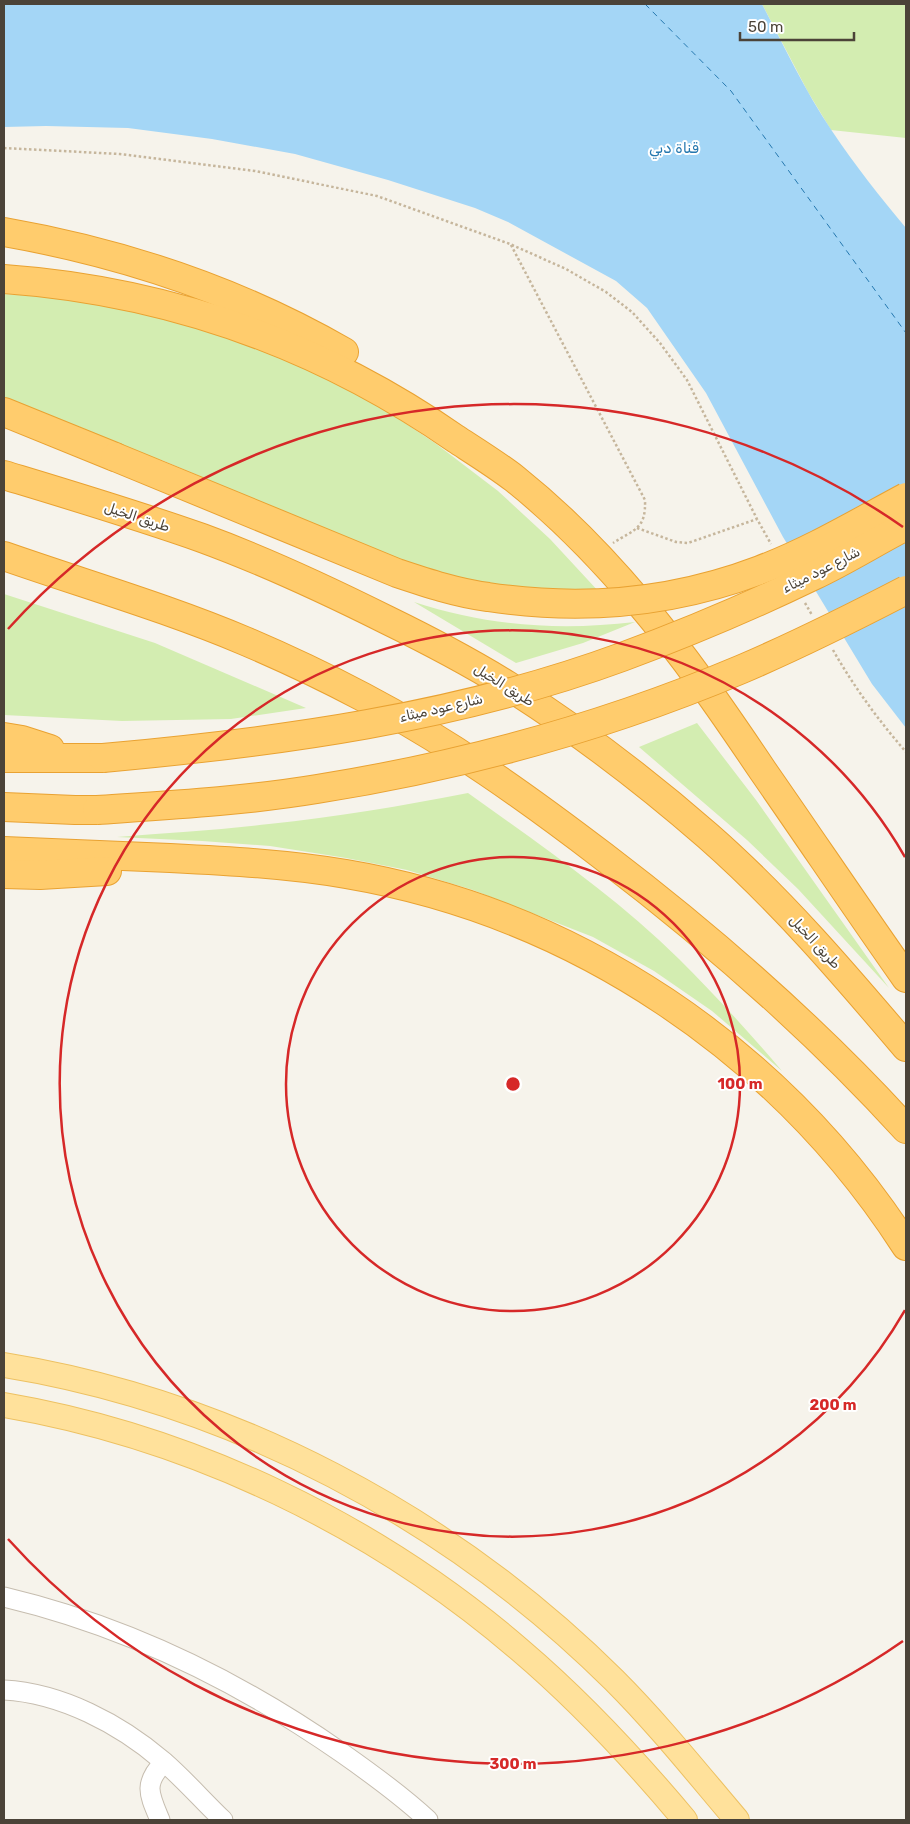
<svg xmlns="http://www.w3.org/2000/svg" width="910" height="1824" font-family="Rubik,'Noto Naskh Arabic',sans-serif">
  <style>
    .green { fill: #d3edb1 }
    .water { fill: #a4d6f6 }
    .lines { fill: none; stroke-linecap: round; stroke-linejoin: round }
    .ferry { stroke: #2578af; stroke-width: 1; stroke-dasharray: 6 5; stroke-linecap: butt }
    .minor-casing { stroke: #c6bdaf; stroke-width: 21 }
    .major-casing { stroke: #edc162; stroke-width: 26 }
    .highway-casing { stroke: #e9a232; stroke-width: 30 }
    .path { stroke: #c6b69c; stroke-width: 2.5; stroke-dasharray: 2.5 2.5; stroke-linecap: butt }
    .minor { stroke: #fff; stroke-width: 19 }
    .major { stroke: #ffe19b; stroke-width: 24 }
    .highway { stroke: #ffcc6d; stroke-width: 28 }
    .highway-bridge-casing { stroke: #e9a232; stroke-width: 30; stroke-linecap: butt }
    .highway-bridge { stroke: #ffcc6d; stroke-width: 28 }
    .ring { fill: none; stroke: #d62828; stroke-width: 2.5 }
    .labels { text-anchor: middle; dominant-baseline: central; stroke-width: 4; stroke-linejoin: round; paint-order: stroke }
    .street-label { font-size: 14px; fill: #4b4338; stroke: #fff }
    .water-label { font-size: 15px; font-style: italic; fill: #2578af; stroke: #fff }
    .centre { fill: #d62828; stroke: #fff; stroke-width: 2.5 }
    .ring-label { font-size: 15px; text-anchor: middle; font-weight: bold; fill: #d62828; stroke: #fff; stroke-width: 4; stroke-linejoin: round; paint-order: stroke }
  </style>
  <rect width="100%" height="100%" fill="#f6f3eb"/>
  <g class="green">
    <path d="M762,4H906V138L831,130L808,92Z"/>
    <path d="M4,294L38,296L122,308L210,327L349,386L435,443L498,491L550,539L600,593L501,588L409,565L164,461L78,432L4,399Z"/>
    <path d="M4,594L155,643L306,708L231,719L122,721L4,715Z"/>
    <path d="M414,602C487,626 559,631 635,622L583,643L516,663Z"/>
    <path d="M697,723L756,800L889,988L798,889L747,840L639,747Z"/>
    <path d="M468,793C541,845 615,896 679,959C715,995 749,1032 782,1071L712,1011L654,971L593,937L473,890L407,870L346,858L270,846L202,841L117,837C168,833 219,830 269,824C336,817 402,806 468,793Z"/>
  </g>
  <path class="water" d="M4,4H762C784,46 805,91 832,131C855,165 880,197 906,228V728L872,684L783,537L706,393L647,308L616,281L508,222L475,208L388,180L295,154L212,139L128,128L46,126L4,127Z"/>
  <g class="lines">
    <path class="ferry" d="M645,4L731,91L906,333"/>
    <defs>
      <g id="minor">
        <path d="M4,1597C126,1626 239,1681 342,1753C372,1774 401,1795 428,1820"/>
        <path d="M4,1690C61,1693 120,1724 163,1761C184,1779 203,1801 223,1820"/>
        <path d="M160,1820C149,1794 143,1784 164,1762"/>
      </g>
      <g id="major">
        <path d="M4,1365C232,1402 450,1517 614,1680C658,1724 697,1773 737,1820"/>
        <path d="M4,1405C192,1437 375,1525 520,1650C580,1701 634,1759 685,1820"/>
      </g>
      <g id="highway">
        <path d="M4,232C124,253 238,291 344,352"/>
        <path d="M4,279C170,291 319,344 456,439C476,452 497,465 515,479C560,515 602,558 639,602C684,655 724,713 763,771C811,840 858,910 906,978"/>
        <path d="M4,412L115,457"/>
        <path d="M4,475C70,495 137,515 202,538C265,561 327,590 387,620C428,640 468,661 507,685C578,730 645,781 708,836C781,900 844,974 906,1047"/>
        <path d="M4,556C84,584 167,608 245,641C285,658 325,677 363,697C449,742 527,798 603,856C712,939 814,1028 906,1129"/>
        <path d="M4,737L22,740L50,749"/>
        <path d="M4,758H103"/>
        <path d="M4,807L75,810H97"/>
        <path d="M4,851C59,853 115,856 170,858C229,861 288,864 346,874C576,913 780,1051 906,1246"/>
        <path d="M4,874L40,875L107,871"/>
      </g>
    </defs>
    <use href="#minor" class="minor-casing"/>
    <use href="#major" class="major-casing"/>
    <use href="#highway" class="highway-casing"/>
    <g class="path">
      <path d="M4,148L120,154L255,171L377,196L510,244L566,269L606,292L632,312L660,343L687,380L757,519L771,544"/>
      <path d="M511,245L645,500C646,529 635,529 613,543"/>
      <path d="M637,528L676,542L688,543L757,519"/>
      <path d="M805,603L812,615"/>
      <path d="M833,650C854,687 879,721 906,752"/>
    </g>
    <use href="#minor" class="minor"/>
    <use href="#major" class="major"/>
    <use href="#highway" class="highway"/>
    <defs>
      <g id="highway-bridge">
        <path d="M115,457L397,573C427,583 457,593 488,597C580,611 673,603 760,570C811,551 859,522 906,497"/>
        <path d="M103,758C279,742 456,718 622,657C687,633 751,606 813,576C845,561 875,542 906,526"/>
        <path d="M97,810C171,805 244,801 317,789C462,766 607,726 742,669C798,645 852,618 906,590"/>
      </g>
    </defs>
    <use href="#highway-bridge" class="highway-bridge-casing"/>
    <use href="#highway-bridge" class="highway-bridge"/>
  </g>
  <g class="ring">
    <circle cx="513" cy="1084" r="227"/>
    <path d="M905 1310A453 453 0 1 1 905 857"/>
    <path d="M903 1641A680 680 0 0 1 8 1539M8 629A680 680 0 0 1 903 527"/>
  </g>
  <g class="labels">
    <g class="street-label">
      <text transform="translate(137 517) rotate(18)">طريق الخيل</text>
      <text transform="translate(821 570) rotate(-27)">شارع عود ميثاء</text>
      <text transform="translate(504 685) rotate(32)">طريق الخيل</text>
      <text transform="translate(441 708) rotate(-13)">شارع عود ميثاء</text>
      <text transform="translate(815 942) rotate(47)">طريق الخيل</text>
    </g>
    <g class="water-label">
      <text x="674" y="148">قناة دبي</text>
    </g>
  </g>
  <circle cx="513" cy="1084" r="8" class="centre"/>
  <g class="ring-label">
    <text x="740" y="1089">100 m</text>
    <text x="833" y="1410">200 m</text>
    <text x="513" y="1769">300 m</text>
  </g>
  <rect width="910" height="1824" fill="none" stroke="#4b4338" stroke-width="10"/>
  <path d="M740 32v8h114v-8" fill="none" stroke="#4b4338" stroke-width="2.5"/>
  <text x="748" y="32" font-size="15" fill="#4b4338" stroke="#ffffff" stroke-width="4" paint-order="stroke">50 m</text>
</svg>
